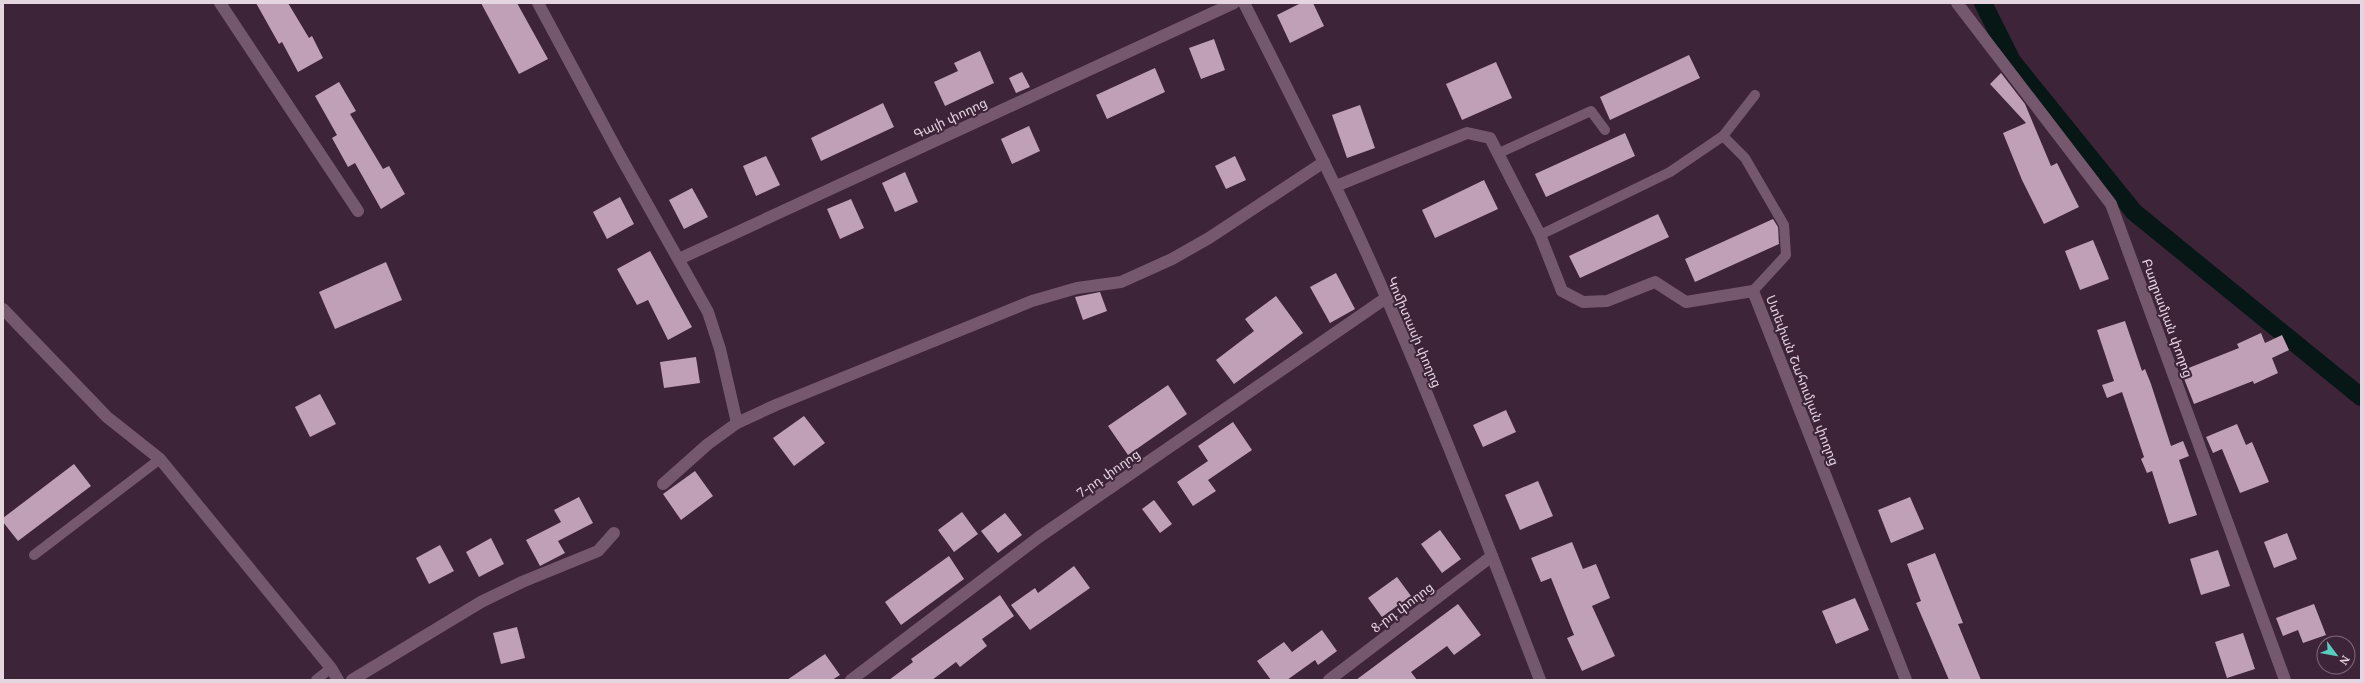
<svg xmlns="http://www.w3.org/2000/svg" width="2364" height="683" font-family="'Noto Serif','Noto Sans Armenian',serif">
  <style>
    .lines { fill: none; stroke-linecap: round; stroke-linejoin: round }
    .canal { stroke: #061715; stroke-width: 18 }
    .building { fill: #c0a0b7 }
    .service { stroke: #75586e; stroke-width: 10 }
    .minor { stroke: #75586e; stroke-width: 12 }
    .labels { text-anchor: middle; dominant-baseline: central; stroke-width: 4; stroke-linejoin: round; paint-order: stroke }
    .street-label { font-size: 13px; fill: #e5d5e1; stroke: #3d2438 }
  </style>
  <rect width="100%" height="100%" fill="#3d2438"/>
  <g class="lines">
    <path class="canal" d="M1983,3L2012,61L2134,212L2361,397"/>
  </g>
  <g class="building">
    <path d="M256,3H288L309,38L312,36L323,58L298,72L282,42L279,44Z"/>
    <path d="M481,3H517L548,59L519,74Z"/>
    <path d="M1301,3H1313L1324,26L1290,43L1277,15Z"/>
    <path d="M1214,39L1225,70L1201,79L1189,48Z"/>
    <path d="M980,51L994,83L945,106L934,82L958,71L954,63Z"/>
    <path d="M1689,55L1700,78L1610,120L1600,97Z"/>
    <path d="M1496,62L1512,98L1462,120L1446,84Z"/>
    <path d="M1155,68L1165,92L1107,119L1096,95Z"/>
    <path d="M1022,72L1030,87L1016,93L1009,78Z"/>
    <path d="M2001,73L2025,104L2051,166L2057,163L2079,207L2044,224L2022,180L2003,133L2026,123L1990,84Z"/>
    <path d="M339,82L356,111L350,114L383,169L389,166L405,194L381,209L355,163L348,167L332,138L337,135L315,96Z"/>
    <path d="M883,103L894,127L821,161L811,138Z"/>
    <path d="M1360,105L1375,148L1347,158L1332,115Z"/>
    <path d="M1029,126L1040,151L1012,164L1001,139Z"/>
    <path d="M1625,133L1635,156L1546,197L1535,174Z"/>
    <path d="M766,156L780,185L756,196L743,166Z"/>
    <path d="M1235,156L1246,180L1226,189L1215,166Z"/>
    <path d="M905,172L918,202L895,212L882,183Z"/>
    <path d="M1484,180L1498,209L1435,238L1422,210Z"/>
    <path d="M692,188L708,217L684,229L669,200Z"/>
    <path d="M620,197L634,224L607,239L593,212Z"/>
    <path d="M851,199L864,228L840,239L827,209Z"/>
    <path d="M1658,214L1669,237L1580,278L1569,256Z"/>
    <path d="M1773,219L1778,227L1779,244L1695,282L1685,259Z"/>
    <path d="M2093,240L2109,279L2080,290L2065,251Z"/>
    <path d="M650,251L692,327L668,340L648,300L637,305L617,269Z"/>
    <path d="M386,262L402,300L335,329L319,292Z"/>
    <path d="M1336,273L1355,309L1330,323L1310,287Z"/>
    <path d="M1100,292L1107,311L1083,320L1075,297Z"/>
    <path d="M1276,296L1303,333L1234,384L1216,360L1254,331L1245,319Z"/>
    <path d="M2125,321L2142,371L2145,369L2151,384L2171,446L2183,441L2189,456L2179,460L2197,515L2169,524L2152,471L2147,473L2141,459L2144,457L2122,392L2107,398L2102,385L2114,381L2097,330Z"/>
    <path d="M2261,333L2265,343L2282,335L2289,350L2272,358L2278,373L2254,384L2253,381L2194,404L2181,371L2239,348L2237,344Z"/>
    <path d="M696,357L700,383L664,388L660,362Z"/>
    <path d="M1168,385L1187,414L1128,455L1108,426Z"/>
    <path d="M320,394L336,424L310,437L295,407Z"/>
    <path d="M1506,410L1516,432L1483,447L1473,425Z"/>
    <path d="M804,416L825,443L794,466L773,438Z"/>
    <path d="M1233,422L1252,450L1208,480L1216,491L1193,506L1177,482L1208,461L1198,446Z"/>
    <path d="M2237,424L2246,445L2252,442L2269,482L2240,493L2222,449L2213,453L2206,437Z"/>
    <path d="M74,464L91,486L18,541L3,522V518Z"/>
    <path d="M695,471L713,496L681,520L663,494Z"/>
    <path d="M1538,481L1553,516L1520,530L1505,495Z"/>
    <path d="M579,497L593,523L558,541L565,553L540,566L526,540L561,522L554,510Z"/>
    <path d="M1910,497L1924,529L1891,543L1878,510Z"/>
    <path d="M1154,500L1172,524L1160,533L1142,509Z"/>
    <path d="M962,512L978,534L954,552L938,530Z"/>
    <path d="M1005,513L1022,535L998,553L981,531Z"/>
    <path d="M1440,530L1461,559L1442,573L1421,544Z"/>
    <path d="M2287,533L2297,559L2274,568L2264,542Z"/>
    <path d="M491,538L504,564L479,577L466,552Z"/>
    <path d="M1572,542L1583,569L1596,564L1610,598L1592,606L1615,656L1582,671L1567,638L1574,635L1551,578L1541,582L1531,558Z"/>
    <path d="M440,545L454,571L429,584L416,558Z"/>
    <path d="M2218,550L2230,586L2201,595L2190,559Z"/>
    <path d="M1935,553L1963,623L1958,624L1981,680H1949L1916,603L1921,601L1907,564Z"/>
    <path d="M949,556L964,579L901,625L885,602Z"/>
    <path d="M1074,566L1090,588L1030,630L1011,605L1035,588L1038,593Z"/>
    <path d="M1397,577L1411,596L1382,617L1368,598Z"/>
    <path d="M1000,595L1014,616L982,639L987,646L960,667L956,662L932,680H889L913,662L911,659Z"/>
    <path d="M1855,598L1869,630L1836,644L1822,611Z"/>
    <path d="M1458,604L1481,635L1454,655L1447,646L1411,672L1417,680H1356Z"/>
    <path d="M2314,604L2326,635L2303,643L2298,630L2283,636L2276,618Z"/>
    <path d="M517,627L525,658L501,664L493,633Z"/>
    <path d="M1322,630L1337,651L1318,665L1315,660L1287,680H1271L1257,661L1284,642L1292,652Z"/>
    <path d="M2243,633L2255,669L2227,678L2215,642Z"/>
    <path d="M825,654L840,675L832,680H787Z"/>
  </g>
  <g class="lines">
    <g class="service">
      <path d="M1723,136L1745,158L1784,225L1786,255L1753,291"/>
      <path d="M1499,153L1591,111L1605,130"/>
      <path d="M1540,235L1670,172L1723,136L1755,95"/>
      <path d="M34,555L160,459"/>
      <path d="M316,680L331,668"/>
    </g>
    <g class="minor">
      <path d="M220,3L358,211"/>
      <path d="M538,3L619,154L708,312L720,349L737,423"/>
      <path d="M1244,3C1293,100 1343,197 1386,297C1441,423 1491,552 1540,680"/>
      <path d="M1957,3L2111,204L2285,680"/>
      <path d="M1336,186L1467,133L1490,138L1540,235L1562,291L1583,302L1607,301L1655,282L1686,302L1753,291L1906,680"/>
      <path d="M679,259L1234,3"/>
      <path d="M3,309L107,417L160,459L331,668L338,680"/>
      <path d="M663,484L708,444L737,423L776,405L1032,301L1077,288L1121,282L1172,259L1209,238L1324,162"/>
      <path d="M352,680L481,602L522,582L598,551L614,533"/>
      <path d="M851,680L1039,537L1386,298"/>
      <path d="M1329,680L1492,556"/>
    </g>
  </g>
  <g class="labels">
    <g class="street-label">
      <text transform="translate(950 118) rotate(-25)">Գայի փողոց</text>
      <text transform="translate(2168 318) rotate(70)">Բաղրամյան փողոց</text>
      <text transform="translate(1415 332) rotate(67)">Կոմիտասի փողոց</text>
      <text transform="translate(1803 380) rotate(69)">Ստեփան Շահումյան փողոց</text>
      <text transform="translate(1108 473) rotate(-35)">7-րդ փողոց</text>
      <text transform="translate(1402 607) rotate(-37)">8-րդ փողոց</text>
    </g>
  </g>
  <rect width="2364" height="683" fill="none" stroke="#e5d5e1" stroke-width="8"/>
  <g transform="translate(2336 655) rotate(122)"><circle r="19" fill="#3d2438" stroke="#806b7c"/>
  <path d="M0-3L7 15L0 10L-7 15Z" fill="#58cec0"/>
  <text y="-6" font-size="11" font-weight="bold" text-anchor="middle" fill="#e5d5e1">N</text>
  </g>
</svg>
